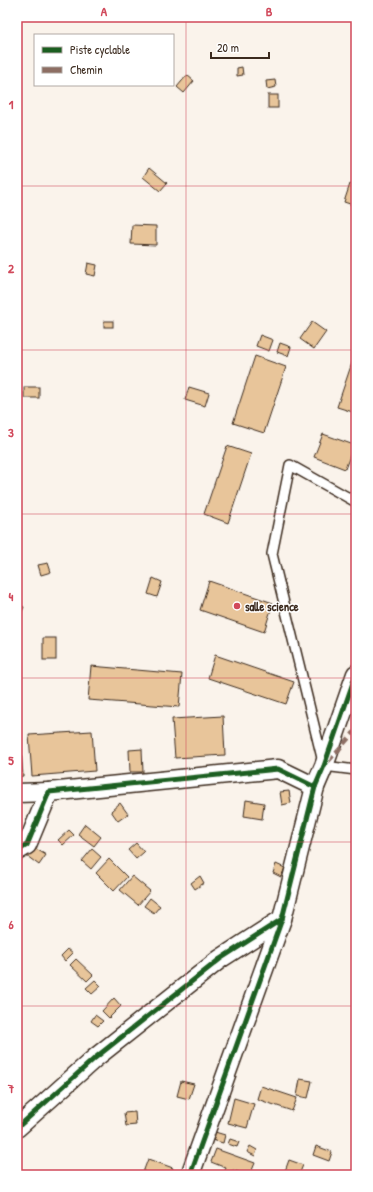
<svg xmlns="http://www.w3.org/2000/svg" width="373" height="1192" font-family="'Patrick Hand',sans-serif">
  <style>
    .building { fill: #e8c59a; stroke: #3b2a1e }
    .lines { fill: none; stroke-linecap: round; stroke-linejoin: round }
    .service-casing { stroke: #3b2a1e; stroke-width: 12 }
    .minor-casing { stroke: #3b2a1e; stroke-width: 21 }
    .service { stroke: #fff; stroke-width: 9 }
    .minor { stroke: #fff; stroke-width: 18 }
    .quiet { stroke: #8d6e63; stroke-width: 4; stroke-dasharray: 8 4; stroke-linecap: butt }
    .cycleway-casing { stroke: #fff; stroke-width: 8 }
    .cycleway { stroke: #1b5e20; stroke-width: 5 }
    .grid { fill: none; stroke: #d1495b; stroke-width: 1; stroke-opacity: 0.55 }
    .poi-dot { fill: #d1495b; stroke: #fff; stroke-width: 1.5 }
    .labels { text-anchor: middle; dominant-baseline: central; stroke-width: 3; stroke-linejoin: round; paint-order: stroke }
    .poi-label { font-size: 12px; font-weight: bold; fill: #3b2a1e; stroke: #fff; text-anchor: start }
    .neatline { fill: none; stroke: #d1495b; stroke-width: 1.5 }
    .grid-label { font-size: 13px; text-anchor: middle; font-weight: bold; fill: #d1495b }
  </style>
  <rect width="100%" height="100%" fill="#faf3eb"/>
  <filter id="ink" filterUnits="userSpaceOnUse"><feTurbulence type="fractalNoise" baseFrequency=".025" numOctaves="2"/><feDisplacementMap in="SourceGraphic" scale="8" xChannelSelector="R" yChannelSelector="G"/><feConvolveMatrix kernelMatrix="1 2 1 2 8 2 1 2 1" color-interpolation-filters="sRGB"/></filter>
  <g filter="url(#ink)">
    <g class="building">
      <path d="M242,67L243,75L237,76V68Z"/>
      <path d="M187,75L194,81L184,93L177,87Z"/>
      <path d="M275,80L276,87L267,89L266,81Z"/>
      <rect x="268" y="95" width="10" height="13"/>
      <path d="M149,168L167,183L160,191L143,177Z"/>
      <path d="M350,184L356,186V206L344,202Z"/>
      <path d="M132,225L156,226V245L131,244Z"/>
      <path d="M88,263L97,265L95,276L86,274Z"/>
      <rect x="104" y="321" width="9" height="6"/>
      <path d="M312,322L326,332L314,349L300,339Z"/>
      <path d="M260,335L273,340L269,351L256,346Z"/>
      <path d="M280,343L291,347L288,356L277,352Z"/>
      <path d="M356,351V413L337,407Z"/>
      <path d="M255,356L286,367L264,433L233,423Z"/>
      <rect x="24" y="387" width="15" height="11"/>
      <path d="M189,387L209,393L205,406L185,400Z"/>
      <path d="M323,434L354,445L345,469L314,457Z"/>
      <path d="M227,446L251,454L228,523L204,514Z"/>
      <path d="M48,563L51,572L41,575L38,565Z"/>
      <path d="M153,578L162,582L157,597L148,594Z"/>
      <path d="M209,581L273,603L264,632L200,610Z"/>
      <path d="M17,604L24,607L19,618H17Z"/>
      <rect x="43" y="638" width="13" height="22"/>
      <path d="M215,655L294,682L286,704L208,678Z"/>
      <path d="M91,666L182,674L179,707L88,700Z"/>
      <path d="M223,716L225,755L175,758L172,719Z"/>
      <path d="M92,731L95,771L32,776L29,735Z"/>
      <path d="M20,736L23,776L17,777V737Z"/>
      <path d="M142,749L143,772H130L129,750Z"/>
      <path d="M289,791L291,803L282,805L280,792Z"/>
      <path d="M246,800L264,803L262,819L244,816Z"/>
      <path d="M120,803L128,814L118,821L111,811Z"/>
      <path d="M85,824L101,837L94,846L78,834Z"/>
      <path d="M69,830L74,835L63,845L58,840Z"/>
      <path d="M136,843L144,852L136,859L128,850Z"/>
      <path d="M33,847L46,855L39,865L27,856Z"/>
      <path d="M92,849L101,857L91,869L82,861Z"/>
      <path d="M109,859L127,877L114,891L96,873Z"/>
      <path d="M276,864L285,868L281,877L273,873Z"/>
      <path d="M132,876L150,891L138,905L120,890Z"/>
      <path d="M200,876L204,883L195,889L191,883Z"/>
      <path d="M150,898L160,906L154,913L144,906Z"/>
      <path d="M68,949L73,953L65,961L61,956Z"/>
      <path d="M76,959L93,975L87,981L70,965Z"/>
      <path d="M95,980L101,986L92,994L86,988Z"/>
      <path d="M114,998L121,1006L109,1018L102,1011Z"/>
      <path d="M95,1015L103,1021L98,1026L91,1021Z"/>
      <path d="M300,1079L312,1081L308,1098L297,1096Z"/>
      <path d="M181,1081L194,1084L189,1099L177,1096Z"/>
      <path d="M261,1086L297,1098L292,1111L257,1099Z"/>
      <path d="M234,1098L254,1104L247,1128L228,1123Z"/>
      <path d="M135,1112L136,1125L126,1126L124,1113Z"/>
      <path d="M215,1132L225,1135L223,1143L212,1140Z"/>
      <path d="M230,1139L239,1142L237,1147L228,1144Z"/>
      <path d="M250,1146L257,1150L255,1156L247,1152Z"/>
      <path d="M316,1146L332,1152L329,1161L313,1155Z"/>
      <path d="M216,1149L255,1163L250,1175H246L233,1170L231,1175H223L226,1168L211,1162Z"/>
      <path d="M148,1159L173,1168L170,1175H142Z"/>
      <path d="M289,1160L303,1165L299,1175L285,1171Z"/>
    </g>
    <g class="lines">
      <defs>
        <path id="service" d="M356,502L290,465L272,554L324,766L356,770"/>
        <g id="minor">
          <path d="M17,793L49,792"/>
          <path d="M17,851L27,845L49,792L278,769L315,787"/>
          <path d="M17,1128L95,1058L220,959L282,919"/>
          <path d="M190,1175L282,919L315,787L324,766L356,674"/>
        </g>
      </defs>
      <use href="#service" class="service-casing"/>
      <use href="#minor" class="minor-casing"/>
      <use href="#service" class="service"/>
      <use href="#minor" class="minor"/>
      <path class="quiet" d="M328,762L356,730"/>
      <defs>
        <g id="cycleway">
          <path d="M17,851L27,845L49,792L278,769L315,787"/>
          <path d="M17,1128L95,1058L220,959L282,919"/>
          <path d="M190,1175L282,919L315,787L324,766L356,674"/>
        </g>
      </defs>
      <use href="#cycleway" class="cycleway-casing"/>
      <use href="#cycleway" class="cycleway"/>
    </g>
  </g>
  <path class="grid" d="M186,17V1175M17,186H356M17,350H356M17,514H356M17,678H356M17,842H356M17,1006H356"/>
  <circle class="poi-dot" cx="237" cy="606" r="4"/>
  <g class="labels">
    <g class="poi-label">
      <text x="245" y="606">salle science</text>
    </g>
  </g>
  <rect width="373" height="1192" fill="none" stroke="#fff" stroke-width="44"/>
  <rect x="34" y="34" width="140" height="52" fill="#ffffff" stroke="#b1aaa5"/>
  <rect x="42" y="47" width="20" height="6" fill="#1b5e20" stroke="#b1aaa5"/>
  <text x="70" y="54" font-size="12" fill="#3b2a1e">Piste cyclable</text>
  <rect x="42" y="67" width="20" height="6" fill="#8d6e63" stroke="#b1aaa5"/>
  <text x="70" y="74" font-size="12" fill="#3b2a1e">Chemin</text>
  <path d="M211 52v6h58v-6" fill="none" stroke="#3b2a1e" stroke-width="2"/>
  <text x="217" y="52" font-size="12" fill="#3b2a1e" stroke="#ffffff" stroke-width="3" paint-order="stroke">20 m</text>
  <rect x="22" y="22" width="329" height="1148" class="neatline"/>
  <g class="grid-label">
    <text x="104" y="16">A</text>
    <text x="269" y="16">B</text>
    <text x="11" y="109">1</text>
    <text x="11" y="273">2</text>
    <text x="11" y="437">3</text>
    <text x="11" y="601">4</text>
    <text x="11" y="765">5</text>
    <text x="11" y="929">6</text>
    <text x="11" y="1093">7</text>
  </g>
</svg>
